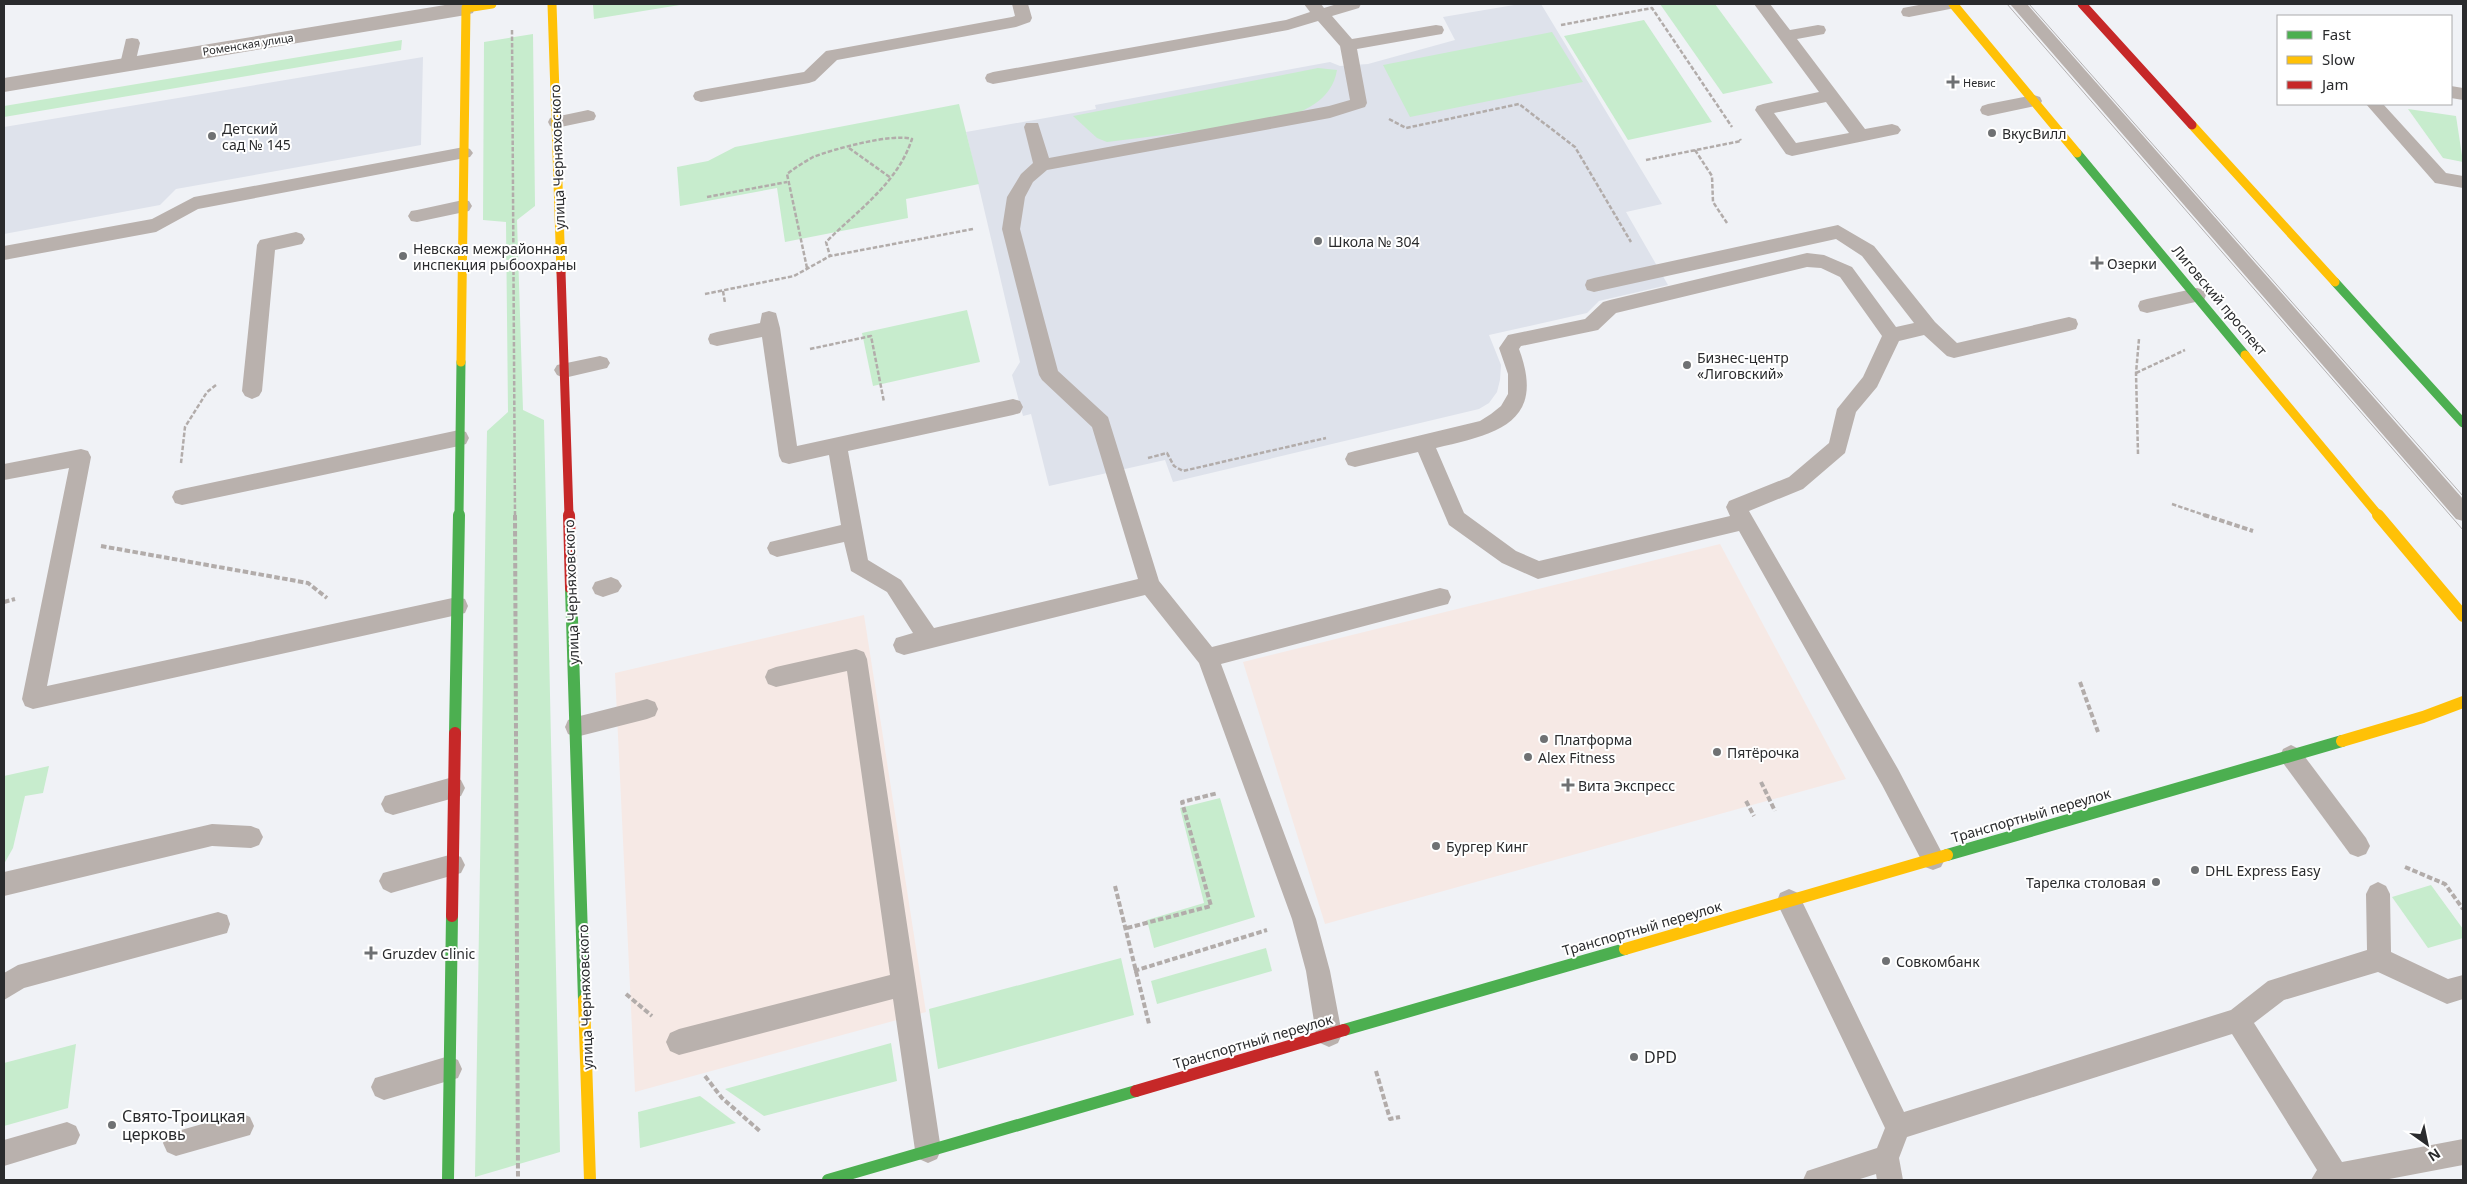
<svg xmlns="http://www.w3.org/2000/svg" width="2467" height="1184" font-family="'Noto Sans',sans-serif">
  <style>
    .commercial { fill: #f6e9e5 }
    .built { fill: #dee2eb }
    .green { fill: #c7eccd }
    .lines { fill: none; stroke-linecap: round; stroke-linejoin: round }
    .path-far1 { stroke: #b2acaa; stroke-width: 2.5; stroke-dasharray: 4.5 2; stroke-linecap: butt }
    .path { stroke: #b2acaa; stroke-width: 4; stroke-dasharray: 5.5 2.5; stroke-linecap: butt }
    .lane { fill: #b9b1ad; fill-rule: evenodd }
    .street { fill: #b9b1ad; fill-rule: evenodd }
    .fast-far1 { stroke: #4caf50; stroke-width: 9 }
    .fast { stroke: #4caf50; stroke-width: 12 }
    .slow-far1 { stroke: #ffc107; stroke-width: 9 }
    .slow { stroke: #ffc107; stroke-width: 12 }
    .jam-far1 { stroke: #c62828; stroke-width: 9 }
    .jam { stroke: #c62828; stroke-width: 12 }
    .tram { stroke: #b4b1b1; stroke-width: 1 }
    .poi-dot { fill: #6f7173; stroke: #fff; stroke-width: 2 }
    .labels { text-anchor: middle; dominant-baseline: central; stroke-width: 4; stroke-linejoin: round; paint-order: stroke }
    .far-street-label { font-size: 11px; fill: #2a2b2d; stroke: #fff }
    .far-poi-label { font-size: 11px; fill: #2a2b2d; stroke: #fff; text-anchor: start }
    .poi-label { font-size: 14px; fill: #2a2b2d; stroke: #fff; text-anchor: start }
    .street-label { font-size: 14px; fill: #2a2b2d; stroke: #fff }
    .near-poi-label { font-size: 16px; fill: #2a2b2d; stroke: #fff; text-anchor: start }
  </style>
  <rect width="100%" height="100%" fill="#f0f2f6"/>
  <g class="commercial">
    <path d="M1720,544L1846,779L1325,924L1243,662Z"/>
    <path d="M864,615L926,1012L635,1092L615,673Z"/>
  </g>
  <g class="built">
    <path d="M1520,4H1541L1662,204L1626,212L1668,285L1599,301L1587,313L1489,335L1501,365L1500,380L1497,392L1489,403L1479,409L1173,482L1165,460L1049,486L1031,414L1023,416L1012,375L1020,362L966,132L1096,109L1095,105L1330,62L1340,66L1368,64L1455,40L1443,17Z"/>
    <path d="M423,57L421,145L176,189L160,205L4,234V127Z"/>
  </g>
  <g class="green">
    <path d="M600,4H686L594,19L593,5Z"/>
    <path d="M1660,4H1715L1773,83L1723,94Z"/>
    <path d="M1644,20L1712,122L1628,140L1564,36Z"/>
    <path d="M1552,32L1583,82L1410,117L1383,65Z"/>
    <path d="M533,34L535,206L517,220L523,410L544,420L560,1152L475,1177L487,431L508,412L506,222L483,220L484,42Z"/>
    <path d="M402,40L401,50L4,117V106Z"/>
    <path d="M1318,68L1337,70C1332,101 1303,112 1276,121L1107,142L1097,138L1073,116Z"/>
    <path d="M959,104L979,184L906,199L908,218L785,242L777,188L680,206L677,167L708,161L735,147Z"/>
    <path d="M2408,109L2456,116L2463,162L2443,158Z"/>
    <path d="M967,310L980,362L873,386L862,333Z"/>
    <path d="M49,766L43,793L25,796L13,848L4,864V776Z"/>
    <path d="M1220,798L1255,917L1154,948L1147,920L1204,903L1180,808Z"/>
    <path d="M2431,885L2463,929V938L2428,948L2392,897Z"/>
    <path d="M1266,948L1272,971L1157,1004L1151,981Z"/>
    <path d="M1121,958L1134,1015L938,1069L929,1009Z"/>
    <path d="M891,1043L897,1081L764,1116L725,1089Z"/>
    <path d="M76,1044L68,1108L4,1126V1063Z"/>
    <path d="M700,1096L736,1123L640,1148L638,1112Z"/>
  </g>
  <g class="lines">
    <g class="path-far1">
      <path d="M1561,25L1652,8L1732,127"/>
      <path d="M512,30L515,516"/>
      <path d="M1389,119L1406,128L1519,104L1575,147L1631,242"/>
      <path d="M849,148L891,178"/>
      <path d="M1695,150L1712,176L1713,202L1727,223"/>
      <path d="M1646,160L1741,141L1740,139"/>
      <path d="M707,197L787,182"/>
      <path d="M807,268L787,174C795,168 804,162 813,157C834,149 892,133 912,139C897,184 858,210 826,242L830,256"/>
      <path d="M723,291L725,303"/>
      <path d="M705,294L794,276L830,256L973,229"/>
      <path d="M810,349L871,336L884,402"/>
      <path d="M2136,373L2185,350"/>
      <path d="M2138,454L2136,373L2139,339"/>
      <path d="M1148,458L1167,453L1174,466L1183,471L1326,438"/>
      <path d="M181,463L185,427L207,392L216,385"/>
      <path d="M2172,504L2207,516"/>
    </g>
    <g class="path">
      <path d="M515,515L518,1180"/>
      <path d="M2204,515L2253,531"/>
      <path d="M101,546L308,583L327,598"/>
      <path d="M4,602L15,599"/>
      <path d="M2080,682L2098,732"/>
      <path d="M1761,782L1775,811"/>
      <path d="M1746,801L1754,816"/>
      <path d="M2405,867L2445,884L2463,909"/>
      <path d="M1115,886L1149,1024"/>
      <path d="M1127,928L1211,906L1182,802L1218,793"/>
      <path d="M1134,971L1267,930"/>
      <path d="M626,994L652,1016"/>
      <path d="M1376,1071L1390,1119L1400,1117"/>
      <path d="M705,1076L722,1098L761,1132"/>
    </g>
    <g class="lane">
      <path d="M1012,4H1028L1032,18L1030,22L1016,27L837,60L815,81L809,83L701,102L695,100L693,96L695,92L701,90L804,72L826,51L832,50L1012,17L1015,16Z"/>
      <path d="M1304,4H1321L1324,8L1337,4H1361L1359,8L1332,16L1352,39L1436,25L1442,26L1444,30L1442,34L1436,35L1357,49L1367,103L1365,107L1330,118L1047,170L1033,182L1025,197L1020,229L1058,371L1108,417L1159,581L1212,647L1440,588L1448,590L1451,597L1448,604L1440,606L1221,664L1316,919L1330,971L1342,1034L1338,1043L1329,1047L1320,1043L1316,1034L1306,971L1292,919L1199,663L1145,595L904,655L896,652L893,645L896,638L913,633L887,592L851,571L844,542L777,557L770,554L767,548L770,542L841,525L829,455L789,464L782,462L779,456L762,337L717,346L710,344L708,339L710,334L717,332L760,323L762,313L769,311L776,313L780,328L797,446L1013,399L1020,401L1023,407L1020,413L1013,415L848,451L868,560L901,580L934,628L1138,579L1092,427L1042,380L1039,375L1002,229L1007,197L1021,174L1033,163L1024,127L1026,123H1038L1049,158L1329,106L1350,100L1340,46L1318,21L1288,30L993,84L987,82L985,78L987,74L993,72L1286,20L1310,12Z"/>
      <path d="M1754,4H1770L1790,30L1818,25L1824,26L1826,30L1824,34L1797,39L1865,129L1892,124L1898,126L1901,130L1898,134L1792,156L1786,154L1755,110L1757,106L1763,104L1819,92ZM1826,102L1849,133L1796,143L1774,113Z"/>
      <path d="M1924,4H1957L1955,8L1909,17L1903,16L1901,12L1903,8Z"/>
      <path d="M2010,4H2027L2463,499V521L2456,519Z"/>
      <path d="M132,38L138,39L140,43L134,68H122L120,64L126,39Z"/>
      <path d="M2451,86L2463,88V100L2451,98Z"/>
      <path d="M2034,95L2040,97L2042,101L2040,105L1988,116L1982,114L1980,110L1982,106L1988,104Z"/>
      <path d="M2366,104H2383L2446,173L2463,176V188L2435,183Z"/>
      <path d="M588,110L594,112L596,116L594,120L556,128L550,126L548,122L550,118Z"/>
      <path d="M464,147L470,149L473,153L470,157L198,209L156,232L4,260V246L152,219L194,197Z"/>
      <path d="M463,200L469,201L472,206L469,211L417,222L411,221L408,216L411,211L417,210Z"/>
      <path d="M1838,225L1874,246L1935,322L1957,343L2069,317L2076,319L2078,324L2076,329L2069,331L1954,358L1947,356L1924,335L1899,341L1877,387L1856,412L1845,453L1803,489L1749,511L1898,769L1941,851L1945,859L1941,867L1933,870L1925,867L1882,785L1739,531L1538,579L1502,563L1449,525L1418,452L1355,467L1348,465L1345,459L1348,453L1355,451L1480,421L1491,414L1501,406L1508,394V374L1499,348L1508,335L1585,319L1603,302L1610,300L1807,253L1824,255L1852,267L1896,327L1914,323L1862,256L1836,239L1594,292L1587,290L1585,285L1587,280L1594,278ZM1807,267L1821,268L1840,277L1882,336L1863,377L1837,409L1829,443L1789,477L1729,501L1726,507L1730,516L1539,561L1516,551L1464,513L1436,448C1495,434 1547,424 1519,349L1521,346L1598,330L1616,313Z"/>
      <path d="M296,232L302,234L305,239L302,244L275,250L262,391L259,396L252,399L245,396L242,391L257,245L260,240Z"/>
      <path d="M2197,288L2204,290L2206,295L2204,300L2147,313L2140,311L2138,306L2140,301L2147,299Z"/>
      <path d="M600,356L607,358L610,363L607,368L564,378L557,375L554,370L557,365Z"/>
      <path d="M459,430L466,432L469,438L466,444L459,446L182,505L175,503L172,497L175,491L182,489Z"/>
      <path d="M81,449L88,451L91,457L47,686L457,597L465,599L468,606L465,613L457,615L33,709L25,706L22,699L69,468L4,480V464Z"/>
      <path d="M611,577L618,580L622,586L618,592L603,597L595,594L592,588L595,582Z"/>
      <path d="M856,649L864,652L867,659L941,1150L937,1159L928,1163L919,1159L915,1150L893,999L679,1055L670,1051L666,1042L670,1033L679,1029L890,975L847,671L776,687L768,684L765,677L768,670L776,667Z"/>
      <path d="M647,699L655,702L658,709L655,716L647,719L576,737L568,734L565,727L568,720L576,717Z"/>
      <path d="M2291,745L2299,749L2366,838L2370,846L2366,854L2358,857L2350,854L2283,763L2280,756L2283,749Z"/>
      <path d="M453,777L461,780L465,788L461,796L393,815L385,812L381,804L385,796Z"/>
      <path d="M212,824L251,826L259,829L263,837L259,845L251,848L212,846L4,896V872Z"/>
      <path d="M453,854L461,857L465,865L461,873L391,893L383,889L379,881L383,873Z"/>
      <path d="M2378,882L2386,886L2390,894L2391,952L2448,979L2463,975V999L2447,1004L2378,972L2284,1000L2254,1023L2342,1162L2463,1139V1165L2384,1180H2311L2317,1170L2232,1034L1907,1137L1899,1158L1903,1180H1877L1876,1174L1857,1180H1803L1807,1171L1877,1148L1885,1128L1780,909L1777,901L1780,893L1789,889L1798,893L1904,1112L2231,1010L2268,981L2367,950L2366,894L2370,886Z"/>
      <path d="M218,912L227,915L230,924L227,933L24,988L4,1000V973L18,965Z"/>
      <path d="M449,1056L458,1060L462,1069L458,1078L384,1100L375,1096L371,1087L375,1078Z"/>
      <path d="M241,1113L250,1117L254,1126L250,1135L176,1156L167,1152L163,1143L167,1134Z"/>
      <path d="M67,1122L76,1126L80,1135L76,1144L4,1166V1140Z"/>
    </g>
    <path class="street" d="M451,4H476L473,13L466,15L4,92V78Z"/>
    <g class="fast-far1">
      <path d="M2077,153L2245,355"/>
      <path d="M2335,282L2463,423"/>
      <path d="M459,516L461,362"/>
    </g>
    <g class="fast">
      <path d="M571,588L584,1000"/>
      <path d="M455,733L459,515"/>
      <path d="M1947,855L2342,741"/>
      <path d="M1344,1030L1625,949"/>
      <path d="M448,1180L452,916"/>
      <path d="M828,1180L1136,1091"/>
    </g>
    <g class="slow-far1">
      <path d="M552,4L561,272"/>
      <path d="M1953,4L2077,153"/>
      <path d="M2192,125L2335,282"/>
      <path d="M2245,355L2379,516"/>
      <path d="M461,362L466,8L492,4"/>
    </g>
    <g class="slow">
      <path d="M2378,515L2463,616"/>
      <path d="M2342,741L2423,717L2463,702"/>
      <path d="M1625,949L1947,855"/>
      <path d="M584,1000L590,1180"/>
    </g>
    <g class="jam-far1">
      <path d="M2082,4L2192,125"/>
      <path d="M561,272L569,516"/>
    </g>
    <g class="jam">
      <path d="M569,515L571,588"/>
      <path d="M452,916L455,733"/>
      <path d="M1136,1091L1344,1030"/>
    </g>
    <g class="tram">
      <path d="M2007,4L2463,530"/>
      <path d="M2029,4L2463,496"/>
    </g>
  </g>
  <g class="poi-dot">
    <path d="M1950.5 74.5h5v5h5v5h-5v5h-5v-5h-5v-5h5z"/>
    <circle cx="1992" cy="133" r="5"/>
    <circle cx="212" cy="136" r="5"/>
    <circle cx="1318" cy="241" r="5"/>
    <circle cx="403" cy="256" r="5"/>
    <path d="M2094.5 255.5h5v5h5v5h-5v5h-5v-5h-5v-5h5z"/>
    <circle cx="1687" cy="365" r="5"/>
    <circle cx="1544" cy="739" r="5"/>
    <circle cx="1717" cy="752" r="5"/>
    <circle cx="1528" cy="757" r="5"/>
    <path d="M1565.5 777.5h5v5h5v5h-5v5h-5v-5h-5v-5h5z"/>
    <circle cx="1436" cy="846" r="5"/>
    <circle cx="2195" cy="870" r="5"/>
    <circle cx="2156" cy="882" r="5"/>
    <path d="M368.5 945.5h5v5h5v5h-5v5h-5v-5h-5v-5h5z"/>
    <circle cx="1886" cy="961" r="5"/>
    <circle cx="1634" cy="1057" r="5"/>
    <circle cx="112" cy="1125" r="5"/>
  </g>
  <g class="labels">
    <g class="far-street-label">
      <text transform="translate(248 44) rotate(-9)">Роменская улица</text>
    </g>
    <g class="far-poi-label">
      <text x="1963" y="82">Невис</text>
    </g>
    <g class="poi-label">
      <text x="222" y="128">Детский<tspan x="222" dy="16">сад № 145</tspan></text>
      <text x="2002" y="133">ВкусВилл</text>
      <text x="1328" y="241">Школа № 304</text>
      <text x="413" y="248">Невская межрайонная<tspan x="413" dy="16">инспекция рыбоохраны</tspan></text>
      <text x="2107" y="263">Озерки</text>
      <text x="1697" y="357">Бизнес-центр<tspan x="1697" dy="16">«Лиговский»</tspan></text>
      <text x="1554" y="739">Платформа</text>
      <text x="1727" y="752">Пятёрочка</text>
      <text x="1538" y="757">Alex Fitness</text>
      <text x="1578" y="785">Вита Экспресс</text>
      <text x="1446" y="846">Бургер Кинг</text>
      <text x="2205" y="870">DHL Express Easy</text>
      <text x="2146" y="882" text-anchor="end">Тарелка столовая</text>
      <text x="382" y="953">Gruzdev Clinic</text>
      <text x="1896" y="961">Совкомбанк</text>
    </g>
    <g class="street-label">
      <text transform="translate(557 157) rotate(-92)">улица Черняховского</text>
      <text transform="translate(2220 300) rotate(50)">Лиговский проспект</text>
      <text transform="translate(571 592) rotate(-92)">улица Черняховского</text>
      <text transform="translate(2031 815) rotate(-16)">Транспортный переулок</text>
      <text transform="translate(1642 928) rotate(-16)">Транспортный переулок</text>
      <text transform="translate(585 997) rotate(-92)">улица Черняховского</text>
      <text transform="translate(1253 1041) rotate(-16)">Транспортный переулок</text>
    </g>
    <g class="near-poi-label">
      <text x="1644" y="1057">DPD</text>
      <text x="122" y="1116">Свято-Троицкая<tspan x="122" dy="18">церковь</tspan></text>
    </g>
  </g>
  <rect width="2467" height="1184" fill="none" stroke="#2a2b2d" stroke-width="10"/>
  <rect x="2277" y="15" width="175" height="90" fill="#ffffff" stroke="#aaaaab"/>
  <rect x="2287" y="31" width="25" height="8" fill="#4caf50" stroke="#aaaaab"/>
  <text x="2322" y="40" font-size="15" fill="#2a2b2d">Fast</text>
  <rect x="2287" y="56" width="25" height="8" fill="#ffc107" stroke="#aaaaab"/>
  <text x="2322" y="65" font-size="15" fill="#2a2b2d">Slow</text>
  <rect x="2287" y="81" width="25" height="8" fill="#c62828" stroke="#aaaaab"/>
  <text x="2322" y="90" font-size="15" fill="#2a2b2d">Jam</text>
  <g transform="translate(2427 1144) rotate(147)" stroke="#ffffff" stroke-width="4" paint-order="stroke">
  <path d="M0-4L9 19L0 12L-9 19Z" fill="#2a2b2d"/>
  <text y="-8" font-size="14" font-weight="bold" text-anchor="middle" fill="#2a2b2d">N</text>
  </g>
</svg>
